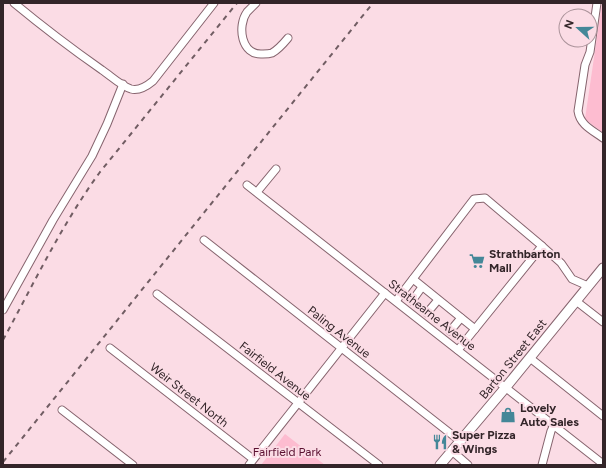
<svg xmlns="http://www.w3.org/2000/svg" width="606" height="468" font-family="Figtree,sans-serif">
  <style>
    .green { fill: #fdbcd0 }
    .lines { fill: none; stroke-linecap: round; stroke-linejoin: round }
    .minor-casing { stroke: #86646e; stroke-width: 9 }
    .major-casing { stroke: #86646e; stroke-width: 11 }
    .minor { stroke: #fff; stroke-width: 7 }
    .major { stroke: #fff; stroke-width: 9 }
    .rail { stroke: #715d63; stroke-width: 2; stroke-dasharray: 5 5; stroke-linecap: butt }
    .labels { text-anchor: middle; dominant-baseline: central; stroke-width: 4; stroke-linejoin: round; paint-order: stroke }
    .poi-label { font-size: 12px; font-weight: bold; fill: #332529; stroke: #fbdce5; text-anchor: start }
    .street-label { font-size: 12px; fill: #332529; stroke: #fbdce5 }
    .park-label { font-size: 12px; fill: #5a1131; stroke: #fbdce5 }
  </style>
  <rect width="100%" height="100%" fill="#fbdce5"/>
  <g class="green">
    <path d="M602,3H603V133L585,119Z"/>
    <path d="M285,434L325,465H261Z"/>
  </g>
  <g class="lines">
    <defs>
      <g id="minor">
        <path d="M14,3C43,27 72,49 102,70C111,76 121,86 131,89C139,91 147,86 153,81L214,3"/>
        <path d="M256,3C253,6 250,9 247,12C237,26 241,56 263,54C266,54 269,54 272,53C279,49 283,44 288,38"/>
        <path d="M597,3L590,52L585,65L578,111C580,125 592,130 603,138"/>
        <path d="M247,185L603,464"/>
        <path d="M257,192L276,169"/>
        <path d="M204,240L460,441"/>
        <path d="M413,279L475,329"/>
        <path d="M157,294L379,465"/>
        <path d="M396,301L474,199L485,198L542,246"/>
        <path d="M412,301L422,287"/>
        <path d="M576,301L603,322"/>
        <path d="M3,310L53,220L92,156L107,124L123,84"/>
        <path d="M427,313L438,300"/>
        <path d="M450,331L461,318"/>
        <path d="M110,348L253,459"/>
        <path d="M458,350L542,246L561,263L572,279L588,286"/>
        <path d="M530,358L603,416"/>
        <path d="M62,410L133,465"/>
        <path d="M452,451L468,465"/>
        <path d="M249,465L385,293"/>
        <path d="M542,465L551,431L554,425"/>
      </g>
      <path id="major" d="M440,465L506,387L603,268"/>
    </defs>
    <use href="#minor" class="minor-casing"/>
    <use href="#major" class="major-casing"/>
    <use href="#minor" class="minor"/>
    <use href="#major" class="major"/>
    <g class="rail">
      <path d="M3,340C34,283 62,224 100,172L237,3"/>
      <path d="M3,462L373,3"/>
    </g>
  </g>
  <defs>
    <symbol id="supermarket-bare" viewBox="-9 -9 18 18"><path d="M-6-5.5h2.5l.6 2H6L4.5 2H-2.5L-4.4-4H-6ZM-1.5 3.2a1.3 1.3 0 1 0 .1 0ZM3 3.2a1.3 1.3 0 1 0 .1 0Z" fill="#448798" stroke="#fbdce5" stroke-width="2.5" paint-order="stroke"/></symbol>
    <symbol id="shop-bare" viewBox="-9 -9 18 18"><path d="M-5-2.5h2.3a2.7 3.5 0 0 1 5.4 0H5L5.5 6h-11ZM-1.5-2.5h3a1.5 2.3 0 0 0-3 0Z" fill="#448798" stroke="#fbdce5" stroke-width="2.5" paint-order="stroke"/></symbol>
    <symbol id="restaurant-bare" viewBox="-9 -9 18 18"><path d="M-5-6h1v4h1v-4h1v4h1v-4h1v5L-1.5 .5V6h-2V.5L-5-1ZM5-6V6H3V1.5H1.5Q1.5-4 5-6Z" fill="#448798" stroke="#fbdce5" stroke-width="2.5" paint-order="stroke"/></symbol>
  </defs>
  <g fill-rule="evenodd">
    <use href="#supermarket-bare" x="466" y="250" width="22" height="22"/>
    <use href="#shop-bare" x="497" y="404" width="22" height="22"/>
    <use href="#restaurant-bare" x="429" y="431" width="22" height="22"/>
  </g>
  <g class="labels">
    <g class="poi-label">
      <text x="489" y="254">Strathbarton<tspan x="489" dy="14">Mall</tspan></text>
      <text x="520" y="408">Lovely<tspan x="520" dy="14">Auto Sales</tspan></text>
      <text x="452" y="435">Super Pizza<tspan x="452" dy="14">&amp; Wings</tspan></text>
    </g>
    <g class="street-label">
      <text transform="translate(432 315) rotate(38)">Strathearne Avenue</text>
      <text transform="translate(339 332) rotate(38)">Paling Avenue</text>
      <text transform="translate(513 359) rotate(-51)">Barton Street East</text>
      <text transform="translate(275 371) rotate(38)">Fairfield Avenue</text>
      <text transform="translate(189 395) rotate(38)">Weir Street North</text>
    </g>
    <g class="park-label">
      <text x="287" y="452">Fairfield Park</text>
    </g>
  </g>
  <rect width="606" height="468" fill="none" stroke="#332529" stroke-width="8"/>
  <g transform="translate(578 28) rotate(291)"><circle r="19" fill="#fbdce5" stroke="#ab939a"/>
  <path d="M0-3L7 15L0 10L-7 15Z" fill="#448798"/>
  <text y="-6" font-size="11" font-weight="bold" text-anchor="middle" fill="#332529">N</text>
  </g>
</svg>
